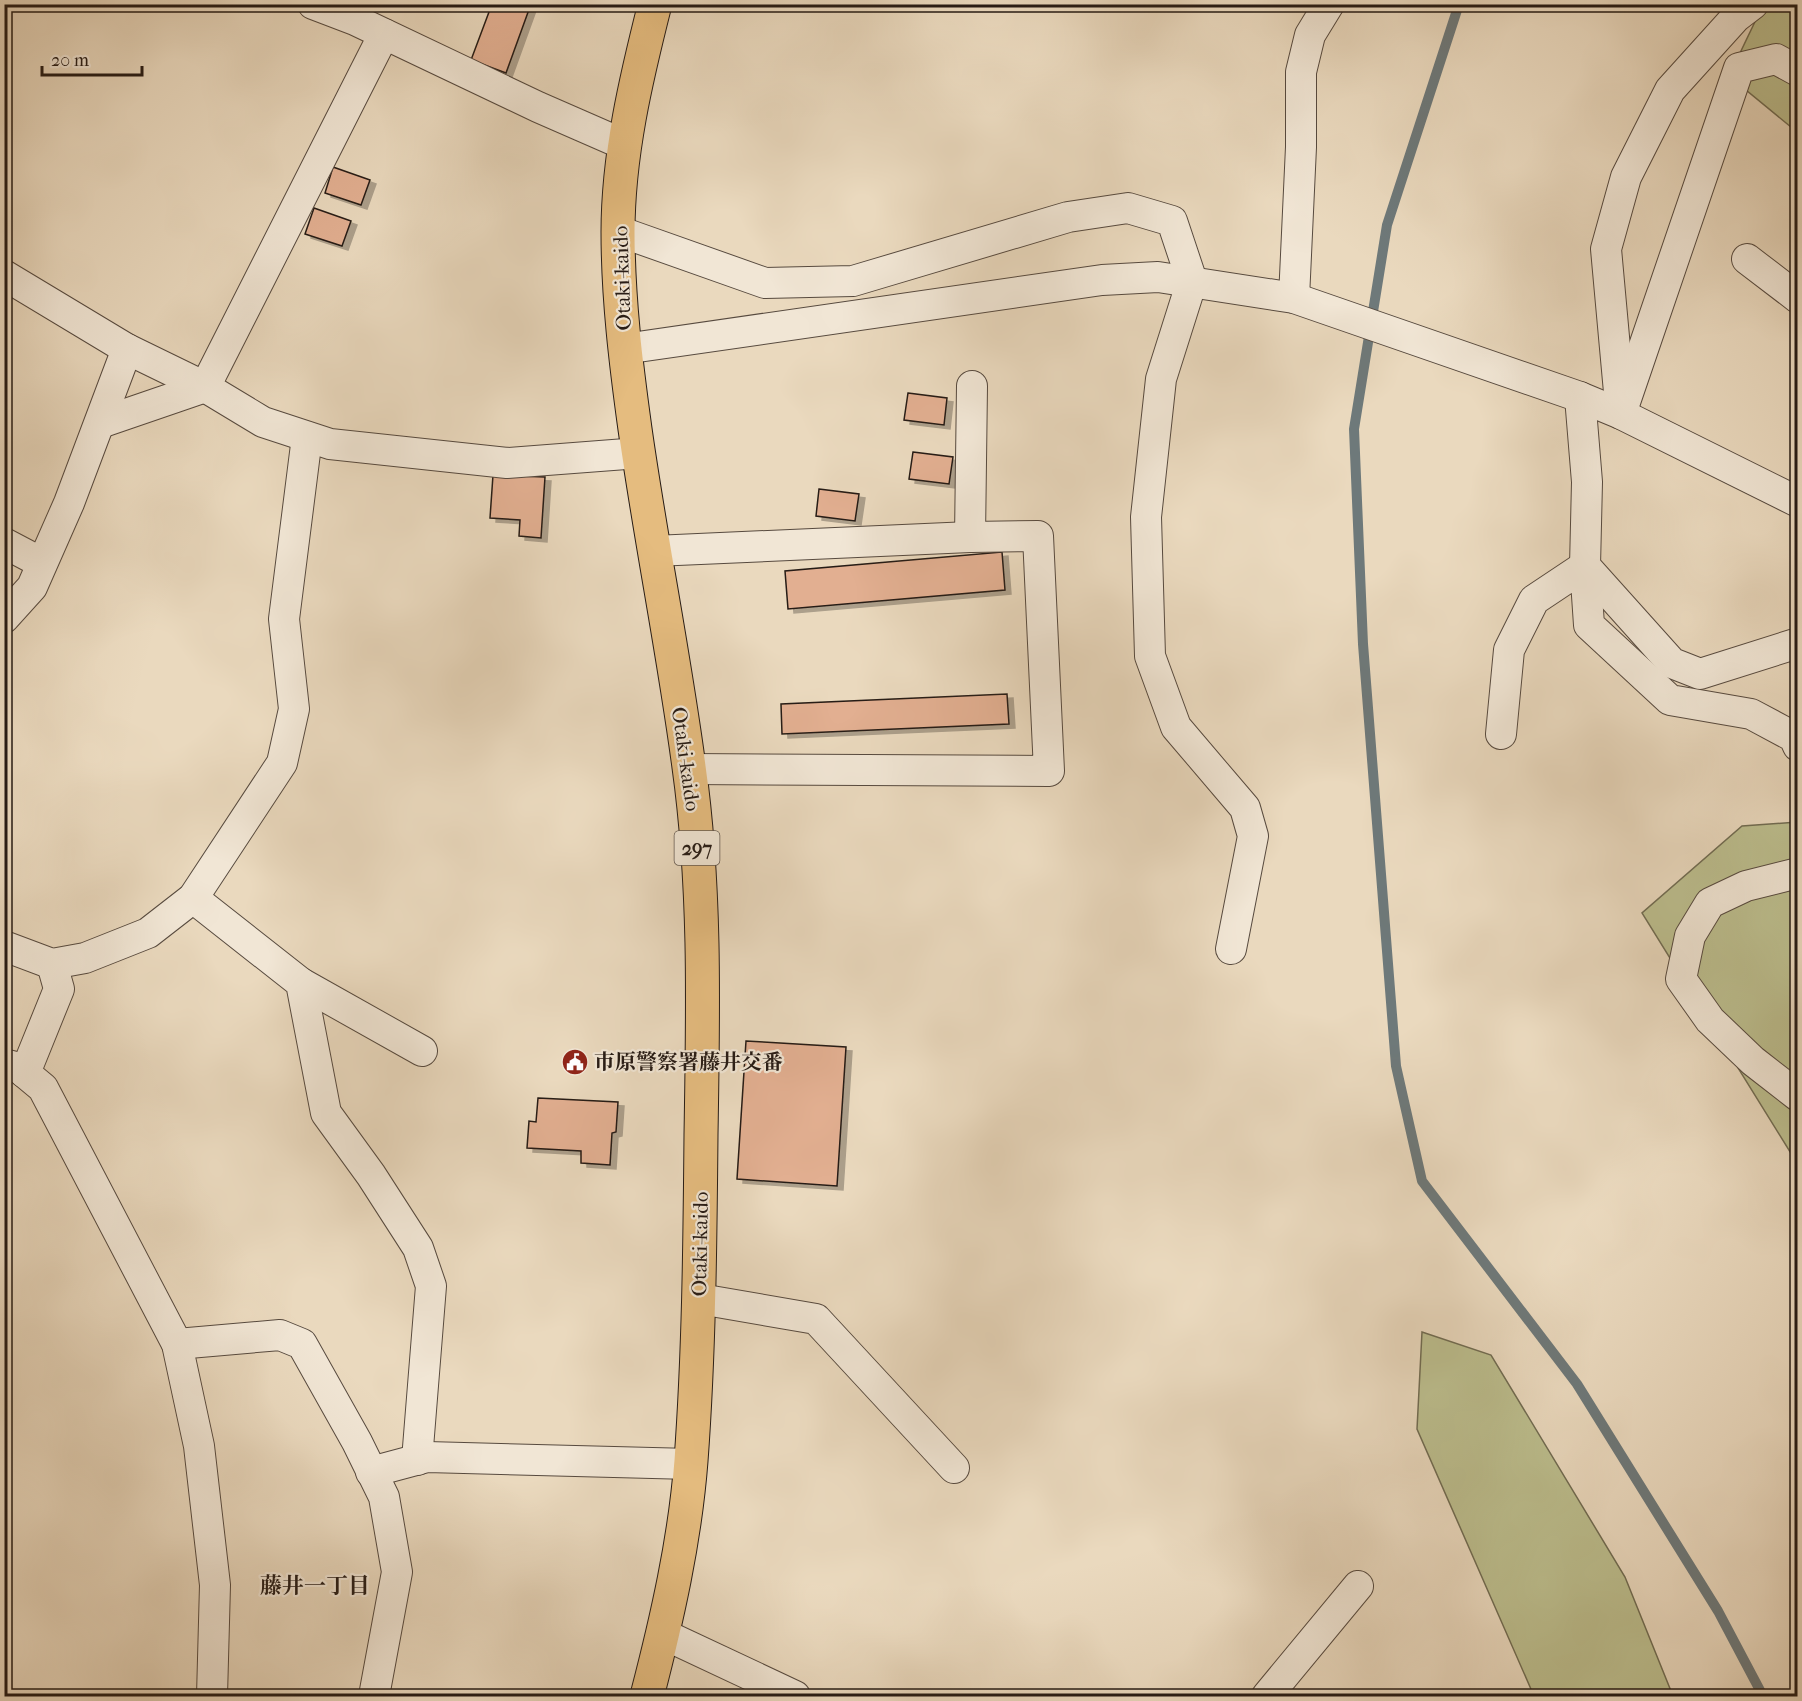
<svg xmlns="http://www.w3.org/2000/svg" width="1802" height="1701" font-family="'IM FELL French Canon','Noto Serif JP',serif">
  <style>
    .green { fill: #bcbe8e; stroke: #716c52; stroke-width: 1.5 }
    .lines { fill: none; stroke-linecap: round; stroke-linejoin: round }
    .stream { stroke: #6e797a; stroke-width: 10 }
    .building { fill: #e2af91; stroke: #261b15; stroke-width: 1.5; filter: url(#shadow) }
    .street-casing { stroke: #574a3f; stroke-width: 32 }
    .highway-casing { stroke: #261b15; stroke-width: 35 }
    .street { stroke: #f1e6d5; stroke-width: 30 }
    .highway { stroke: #e5bc7f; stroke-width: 33 }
    .labels { text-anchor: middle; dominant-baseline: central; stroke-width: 4.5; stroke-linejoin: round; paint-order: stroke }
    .shield { fill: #f1e6d5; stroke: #63584f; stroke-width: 1.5 }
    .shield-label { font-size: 20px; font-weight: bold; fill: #261b15 }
    .street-label { font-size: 21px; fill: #261b15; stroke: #f1e6d5 }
    .poi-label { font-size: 21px; font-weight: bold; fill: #261b15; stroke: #f1e6d5; text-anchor: start }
    .neighbourhood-label { font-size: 22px; font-weight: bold; fill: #261b15; stroke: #f1e6d5 }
  </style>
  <defs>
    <filter id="shadow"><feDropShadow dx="6" dy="4" stdDeviation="0" flood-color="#0004"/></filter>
  </defs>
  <rect width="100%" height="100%" fill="#ead9be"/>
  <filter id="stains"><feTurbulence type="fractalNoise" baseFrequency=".00333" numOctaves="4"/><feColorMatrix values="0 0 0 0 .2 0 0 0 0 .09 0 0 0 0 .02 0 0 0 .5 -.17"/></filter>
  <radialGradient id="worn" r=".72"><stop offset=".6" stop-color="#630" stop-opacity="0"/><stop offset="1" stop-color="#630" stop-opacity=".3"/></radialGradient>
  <g class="green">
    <path d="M1763,5H1797V132L1729,76Z"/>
    <path d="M1797,822V1163L1642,913L1742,826Z"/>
    <path d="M1422,1332L1491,1355L1625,1577L1673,1696H1534L1417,1429Z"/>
  </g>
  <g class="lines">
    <path class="stream" d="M1459,4L1387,225L1354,429L1363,644L1396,1066L1422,1181L1577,1384L1718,1611L1763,1696"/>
  </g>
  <g class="building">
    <path d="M492,4H531L506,73L471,60Z"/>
    <path d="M333,167L370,180L361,205L325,193Z"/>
    <path d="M314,208L351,221L342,246L305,234Z"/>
    <path d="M908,393L947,398L944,425L904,420Z"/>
    <path d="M913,452L953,457L949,484L909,479Z"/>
    <path d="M493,475L545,477L541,538L519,536L520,520L490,518Z"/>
    <path d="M819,489L859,494L855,521L816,516Z"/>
    <path d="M1002,552L1005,590L788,609L785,571Z"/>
    <path d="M1007,694L1009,724L782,734L781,704Z"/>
    <path d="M746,1041L846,1047L837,1186L737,1179Z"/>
    <path d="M538,1098L618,1102L616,1132L612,1133L610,1165L581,1163V1151L527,1148L529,1121L536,1122Z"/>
  </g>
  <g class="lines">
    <defs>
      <g id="street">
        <path d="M313,4L355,20L538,107L625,145"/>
        <path d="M618,231L765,283L853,281L1068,217L1128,208L1172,221L1192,281L1161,379L1146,517L1150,656L1176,727L1245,808L1253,836L1231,949"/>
        <path d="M1747,259L1798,298"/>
        <path d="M4,275L127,349L205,387L263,422L330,444L507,463L639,453"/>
        <path d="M1294,298L1301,147V72L1310,35L1329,4"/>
        <path d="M624,349L1102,280L1158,277L1294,298L1580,397L1621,414L1798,502"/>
        <path d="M1580,397L1587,482L1585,566L1672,663L1700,674L1798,643"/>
        <path d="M1625,402L1739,68L1776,59L1798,71"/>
        <path d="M1621,414L1606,249L1626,177L1670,90L1736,17L1753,4"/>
        <path d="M100,423L205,387L384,34"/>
        <path d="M970,537L972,386"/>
        <path d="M4,543L42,563"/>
        <path d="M654,551L970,537L1038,536L1049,771L690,769"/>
        <path d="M4,618L32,587L69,503L127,349"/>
        <path d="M1501,734L1509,650L1534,600L1585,566L1589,625L1670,700L1751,714L1794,737L1798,746"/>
        <path d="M1798,873L1746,886L1710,903L1690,936L1681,979L1710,1020L1753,1061L1798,1096"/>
        <path d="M193,898L301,983L326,1113L371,1175L418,1248L431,1286L417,1460"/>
        <path d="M4,946L52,964L85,958L148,933L193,898L282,763L294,709L284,619L307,437"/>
        <path d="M301,983L422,1051"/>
        <path d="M4,1064L19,1068L43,1088L177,1344L199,1446L215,1585L212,1696"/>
        <path d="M25,1073L59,989L52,964"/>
        <path d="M700,1299L816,1319L954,1468"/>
        <path d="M177,1344L280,1335L302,1344L357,1442L384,1497L397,1572L374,1696"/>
        <path d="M371,1472L427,1457L691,1464"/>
        <path d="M663,1634L795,1696"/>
        <path d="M1267,1696L1358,1586"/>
      </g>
      <path id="highway" d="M647,1696C667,1619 685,1540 691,1461C699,1352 700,1244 701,1135C703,1013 706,889 689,767C674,654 651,542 635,429C626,364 618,298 618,232C618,155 636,79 655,4"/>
    </defs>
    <use href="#street" class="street-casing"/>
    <use href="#highway" class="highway-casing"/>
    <use href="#street" class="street"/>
    <use href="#highway" class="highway"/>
  </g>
  <defs>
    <symbol id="civic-disc" viewBox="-11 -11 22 22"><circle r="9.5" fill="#8f2418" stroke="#f1e6d5"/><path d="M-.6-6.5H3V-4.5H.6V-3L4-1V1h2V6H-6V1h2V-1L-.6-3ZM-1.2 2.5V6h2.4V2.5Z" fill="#fff"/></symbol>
  </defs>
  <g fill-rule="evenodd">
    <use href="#civic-disc" x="560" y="1047" width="30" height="30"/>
  </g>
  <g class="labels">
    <rect class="shield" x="674.5" y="831" width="45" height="34" rx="4.5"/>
    <g class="shield-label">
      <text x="697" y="848">297</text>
    </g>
    <g class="street-label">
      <text transform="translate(622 278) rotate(-92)">Otaki-kaido</text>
      <text transform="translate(686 759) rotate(82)">Otaki-kaido</text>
      <text transform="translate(700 1244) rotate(-89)">Otaki-kaido</text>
    </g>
    <g class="poi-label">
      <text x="594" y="1062">市原警察署藤井交番</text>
    </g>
    <g class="neighbourhood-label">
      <text x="315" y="1586">藤井一丁目</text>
    </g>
  </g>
  <rect width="1802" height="1701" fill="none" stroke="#ead9be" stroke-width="24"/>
  <rect x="6" y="6" width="1790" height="1689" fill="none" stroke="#261b15" stroke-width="3"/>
  <rect x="12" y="12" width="1778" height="1677" fill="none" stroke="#261b15" stroke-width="1.5"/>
  <path d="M42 66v9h100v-9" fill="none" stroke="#261b15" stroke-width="3"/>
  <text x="51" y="66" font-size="18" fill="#261b15" stroke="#f1e6d5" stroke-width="4.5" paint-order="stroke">20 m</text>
  <rect width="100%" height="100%" filter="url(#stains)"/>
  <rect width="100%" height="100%" fill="url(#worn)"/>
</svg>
